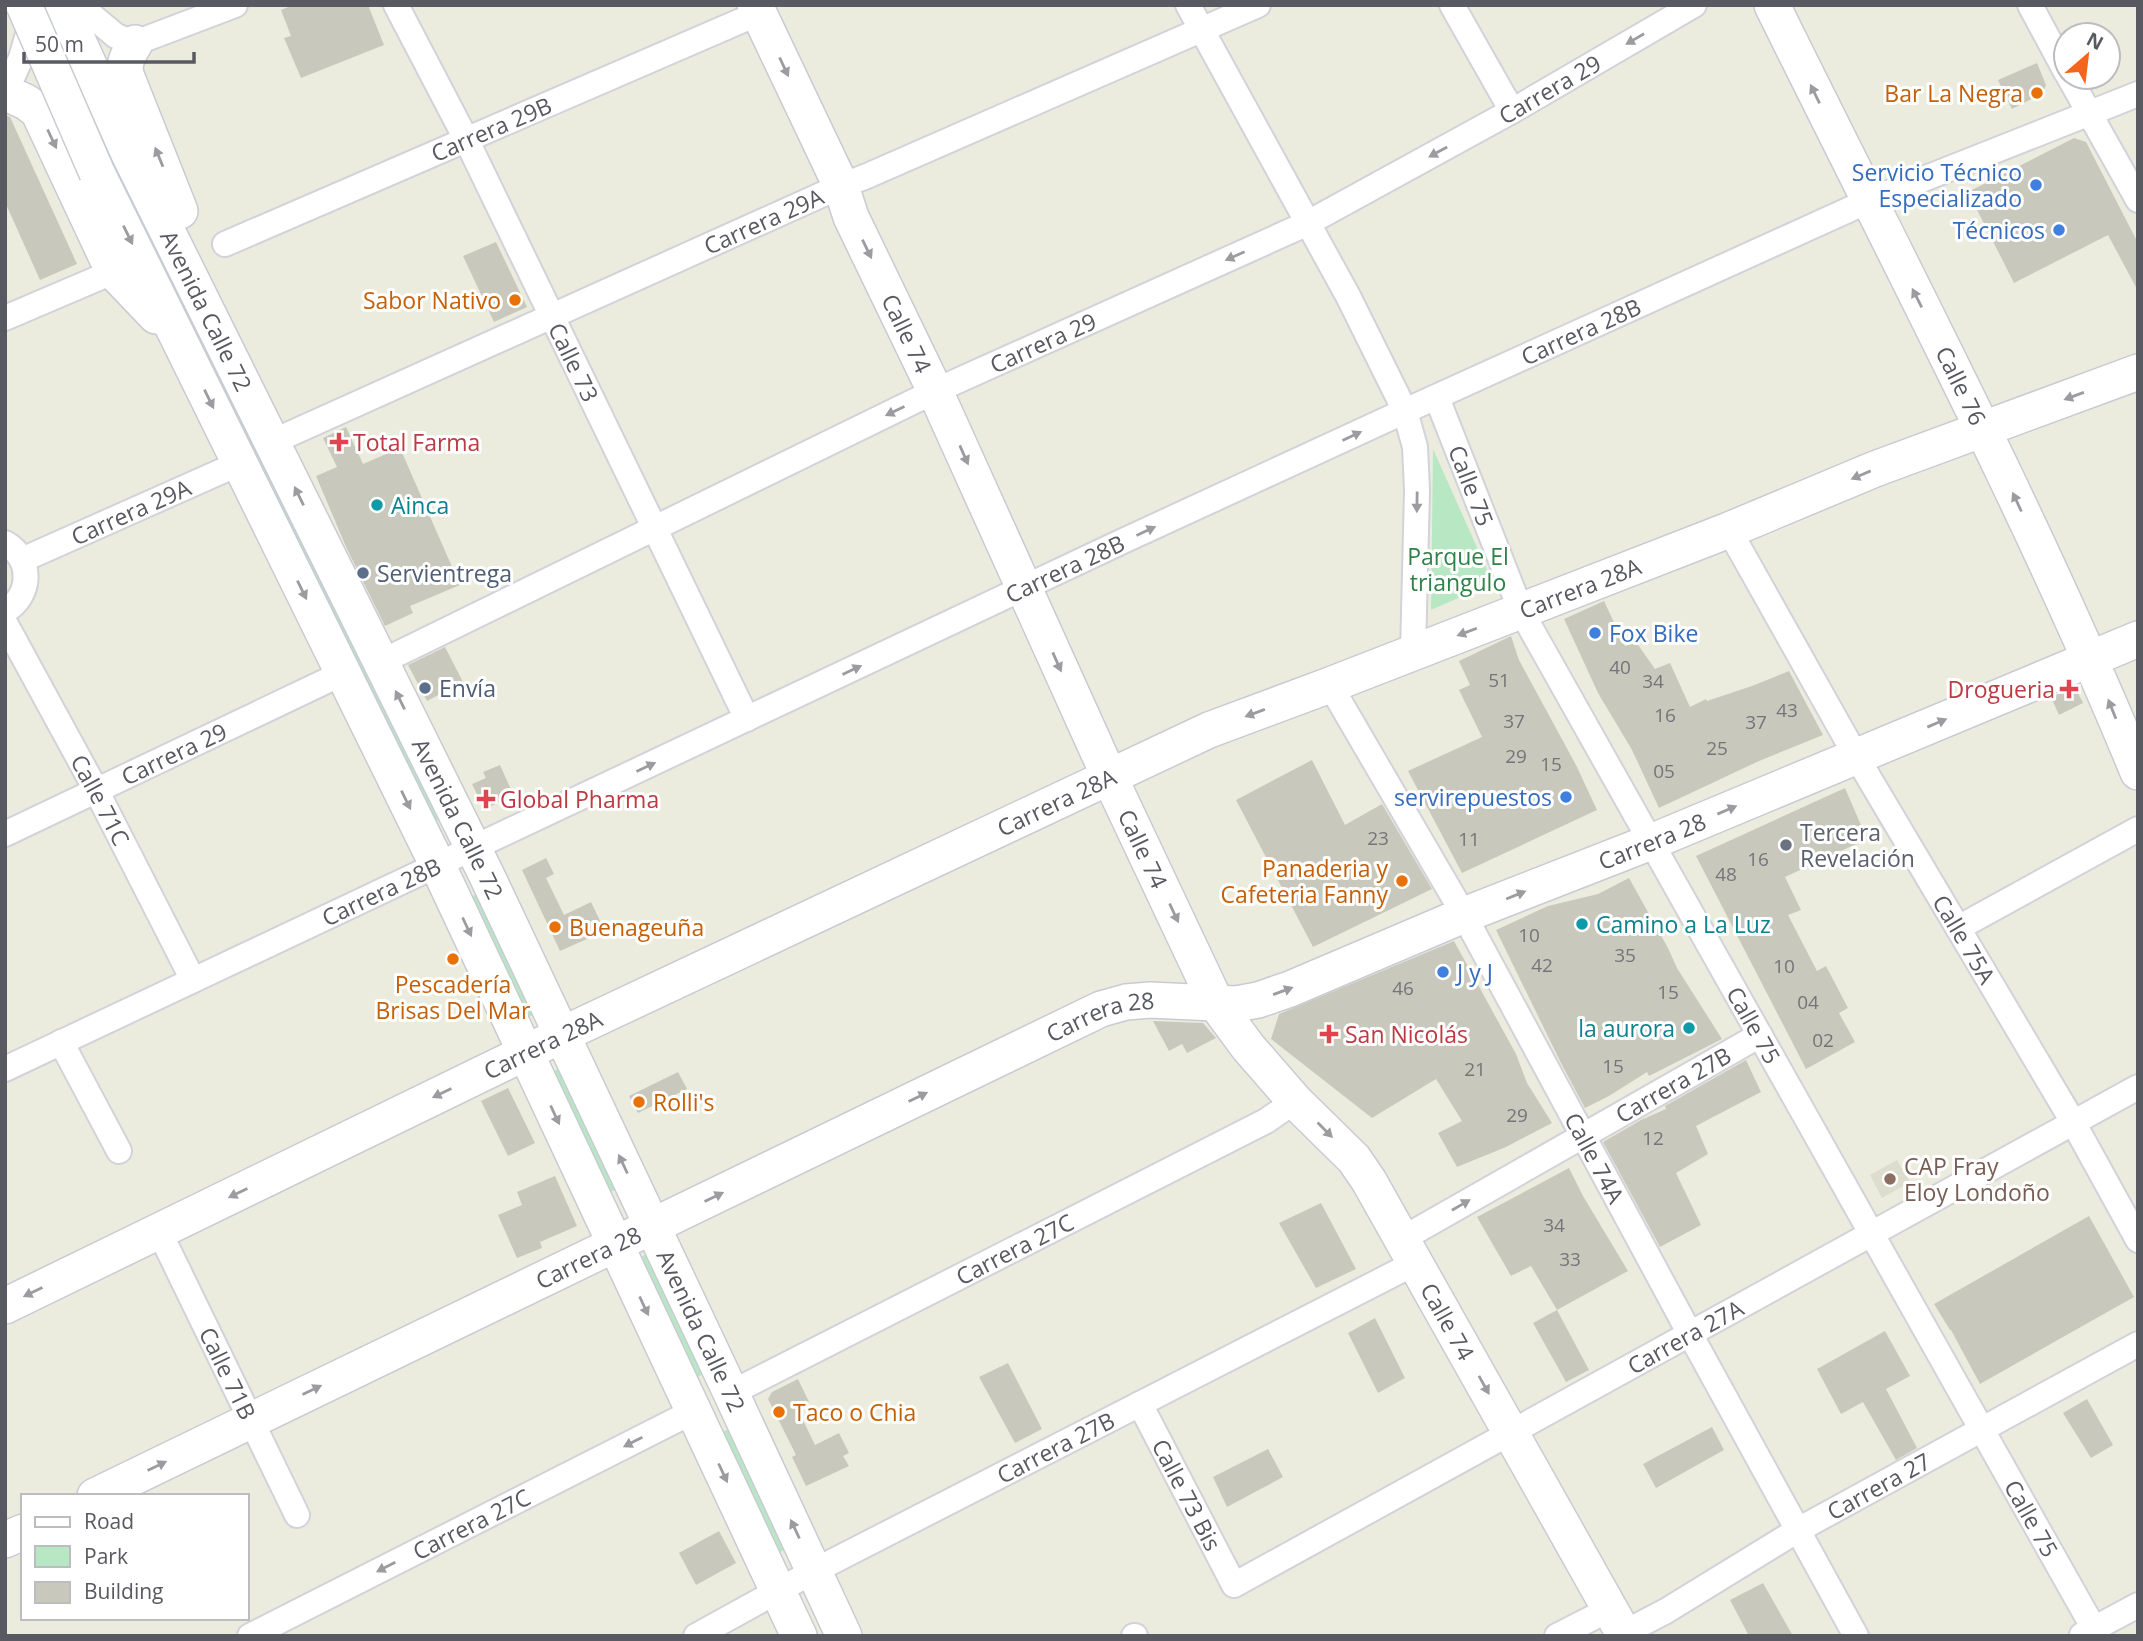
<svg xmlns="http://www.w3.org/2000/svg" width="2143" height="1641" font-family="'Open Sans',sans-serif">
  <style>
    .education { fill: #dcddcd }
    .green { fill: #b8e7c4 }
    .building { fill: #c9c8bd }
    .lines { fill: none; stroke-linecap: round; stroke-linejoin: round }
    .street-casing { stroke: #d2d2da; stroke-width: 28 }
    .secondary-casing { stroke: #c9cbd4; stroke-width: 38 }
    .street { stroke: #fff; stroke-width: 24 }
    .secondary { stroke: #fff; stroke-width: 35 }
    .secondary-bridge-casing { stroke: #c9cbd4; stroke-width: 38; stroke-linecap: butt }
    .secondary-bridge { stroke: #fff; stroke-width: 35 }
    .oneway { fill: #9b9ba0 }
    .food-dot { fill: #e8710a; stroke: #fff; stroke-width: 2.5 }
    .shop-dot { fill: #3f7fe0; stroke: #fff; stroke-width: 2.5 }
    .health-dot { fill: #e0444e; stroke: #fff; stroke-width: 2.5 }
    .culture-dot { fill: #0f9aa8; stroke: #fff; stroke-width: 2.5 }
    .service-dot { fill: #5c6f8a; stroke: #fff; stroke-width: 2.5 }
    .worship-dot { fill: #6b7280; stroke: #fff; stroke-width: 2.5 }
    .education-dot { fill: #8d6e63; stroke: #fff; stroke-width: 2.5 }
    .labels { text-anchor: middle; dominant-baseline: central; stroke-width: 6; stroke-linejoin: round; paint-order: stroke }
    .number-label { font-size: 19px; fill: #747578 }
    .street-label { font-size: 23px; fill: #585961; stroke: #fff }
    .food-label { font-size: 23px; fill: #c56008; stroke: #fff; text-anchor: end }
    .shop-label { font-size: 23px; fill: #366cbe; stroke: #fff; text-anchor: end }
    .health-label { font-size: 23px; fill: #be3a42; stroke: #fff; text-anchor: start }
    .culture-label { font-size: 23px; fill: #0d838f; stroke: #fff; text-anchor: start }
    .park-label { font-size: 23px; fill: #2e8348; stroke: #fff }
    .service-label { font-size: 23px; fill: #4e5e75; stroke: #fff; text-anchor: start }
    .worship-label { font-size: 23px; fill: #5b616d; stroke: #fff; text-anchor: start }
    .education-label { font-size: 23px; fill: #785e54; stroke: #fff; text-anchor: start }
  </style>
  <rect width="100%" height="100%" fill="#ececde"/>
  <path class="education" d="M1897,1160L1910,1182L1882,1198L1870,1175Z"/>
  <g class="green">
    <path d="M211,349L443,818L430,824L203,353Z"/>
    <path d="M1433,449L1493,583L1431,610Z"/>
    <path d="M481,892L539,1012L524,1019L466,899Z"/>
    <path d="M563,1066L621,1187L606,1194L549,1074Z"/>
    <path d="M651,1252L708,1372L693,1379L636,1259Z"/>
    <path d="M733,1427L790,1548L775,1554L718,1434Z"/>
  </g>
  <g class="building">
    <path d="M293,5H368L384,45L301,78L284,38L291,36L281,10Z"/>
    <path d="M2037,63L2046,85L2043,93L2012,109L1998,80Z"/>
    <path d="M5,115L10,117L77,264L40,280L5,202Z"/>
    <path d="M2074,138L2086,142L2138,243V291L2108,235L2014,283L1968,192Z"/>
    <path d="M496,242L527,307L494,322L463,256Z"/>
    <path d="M346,427L363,464L400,448L460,585L410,606L413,613L385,626L347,549L316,476L337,467L323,438Z"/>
    <path d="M1604,601L1625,646L1636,642L1655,669L1670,663L1690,707L1706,699L1707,701L1752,686L1789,671L1823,735L1759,761L1659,808L1632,750L1598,693L1564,619Z"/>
    <path d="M1511,636L1519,660L1576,765L1597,810L1462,873L1408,771L1482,737L1459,690L1470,685L1459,661Z"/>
    <path d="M445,647L463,682L427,701L408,665Z"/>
    <path d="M2075,687L2083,703L2059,715L2051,697Z"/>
    <path d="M1312,760L1345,825L1382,804L1432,889L1313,947L1236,800Z"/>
    <path d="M500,765L514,796L484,809L472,784L486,778L483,772Z"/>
    <path d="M1845,788L1867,839L1785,877L1801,910L1788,915L1817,971L1826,966L1848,1008L1839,1013L1855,1042L1806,1069L1696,856Z"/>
    <path d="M546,858L554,874L546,878L564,915L591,902L605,931L560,951L522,870Z"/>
    <path d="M1629,878L1668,948L1677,968L1722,1039L1649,1076L1647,1072L1609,1096L1585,1108L1561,1063L1496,930L1548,906L1598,894Z"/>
    <path d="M1454,941L1516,1054L1527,1083L1552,1123L1506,1147L1457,1167L1438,1133L1462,1121L1436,1079L1372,1118L1271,1039L1279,1014Z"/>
    <path d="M1153,1021L1203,1023L1216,1038L1187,1053L1182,1044L1169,1051Z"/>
    <path d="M1746,1060L1761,1092L1696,1126L1708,1154L1676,1173L1701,1225L1660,1247L1603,1142L1641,1120L1666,1109L1665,1106Z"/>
    <path d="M678,1072L687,1089L638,1113L629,1096Z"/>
    <path d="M508,1088L535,1143L508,1156L481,1101Z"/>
    <path d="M1569,1168L1583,1196L1628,1271L1557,1310L1531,1266L1511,1276L1477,1217Z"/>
    <path d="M555,1176L577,1226L540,1242L542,1248L517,1258L498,1215L522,1205L517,1192Z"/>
    <path d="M1321,1203L1356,1269L1316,1288L1279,1223Z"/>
    <path d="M2089,1216L2134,1297L1980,1384L1951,1330H1950L1934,1304Z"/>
    <path d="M1557,1310L1589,1370L1566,1382L1533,1323Z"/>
    <path d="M1375,1318L1405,1378L1378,1393L1348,1333Z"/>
    <path d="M1885,1331L1910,1376L1886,1389L1917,1448L1896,1460L1863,1402L1841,1414L1817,1369Z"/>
    <path d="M1008,1363L1042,1429L1015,1443L979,1377Z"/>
    <path d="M798,1379L809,1402L797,1408L815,1445L839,1433L849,1453L843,1456L849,1466L806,1486L792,1457L796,1455L768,1399L772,1392Z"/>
    <path d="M2087,1399L2113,1445L2091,1458L2063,1413Z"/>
    <path d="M1712,1427L1724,1450L1656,1488L1643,1464Z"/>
    <path d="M1268,1449L1283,1477L1227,1507L1213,1477Z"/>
    <path d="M719,1531L736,1563L696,1585L679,1553Z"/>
    <path d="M1763,1583L1793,1636H1749L1730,1600Z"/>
  </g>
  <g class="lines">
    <defs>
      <g id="street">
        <path d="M79,5L116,36L135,43L235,5"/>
        <path id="s1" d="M396,5L466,139L747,719"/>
        <path d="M1188,5L1348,296L1405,411L1415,447L1417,490L1413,653"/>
        <path d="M1452,5L1512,111"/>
        <path d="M2030,5L2066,72"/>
        <path d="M2069,77L2138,200"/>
        <path d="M5,94L21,58L33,17"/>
        <path id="s2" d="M225,244L759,13"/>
        <path d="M5,318L101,277"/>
        <path id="s3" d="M1437,398L1521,611L2098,1636"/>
        <path id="s4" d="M272,442L841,186L867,176L1258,5"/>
        <path id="s5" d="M1729,530L1856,756L2073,1122L2138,1240"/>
        <path d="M5,543C33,559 32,595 5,611"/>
        <path id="s6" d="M22,560L240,463"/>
        <path id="s7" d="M5,623L96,790L193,980"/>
        <path id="s8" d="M381,662L935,391L1306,224L1512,111L1694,5"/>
        <path id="s9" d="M1330,685L1464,915L1690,1334L1856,1636"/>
        <path id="s10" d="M5,834L343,673"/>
        <path d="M1958,928L2138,829"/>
        <path d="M61,1042L119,1151"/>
        <path id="s11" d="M5,1069L1123,541L1405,411L1868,201L2138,94"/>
        <path id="s12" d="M159,1231L297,1515"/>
        <path id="s13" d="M1402,1239L1760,1035"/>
        <path id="s14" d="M731,1393L1266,1121L1295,1101"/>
        <path id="s15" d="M1140,1404L1234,1585L2138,1087"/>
        <path id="s16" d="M1624,1633L1666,1611L1798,1530L2138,1344"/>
        <path d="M2082,1635L2138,1605"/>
        <path id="s17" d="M250,1636L694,1411"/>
        <path id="s18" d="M696,1636L814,1571L1415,1263"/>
        <path d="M1134,1636H1135"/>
        <path d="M1557,1636L1610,1609"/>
      </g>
      <g id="secondary">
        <path id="s19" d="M62,5L129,154L486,874L731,1393L844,1636"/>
        <path id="s20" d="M755,5L841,186L851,217L935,391L1109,776L1217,1005L1248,1047L1295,1101L1354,1159L1369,1181L1625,1636"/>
        <path id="s21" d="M1772,5C1897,259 2030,510 2138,772"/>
        <path d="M135,43C129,54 123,62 126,75L180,211"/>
        <path d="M6,93L26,102L38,111L113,271L156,316"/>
        <path d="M97,173L438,866L799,1636"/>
        <path id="s22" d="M5,1306L574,1029L1209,730L1330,685L1729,530L1875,469L2138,372"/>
        <path id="s23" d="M95,1496L1101,1009L1126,1002L1150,1000L1236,1004L1258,1000L1290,989L1464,915L1651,842L2138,639"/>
        <path d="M5,1540L23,1532"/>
      </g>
    </defs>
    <use href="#street" class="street-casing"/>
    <use href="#secondary" class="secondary-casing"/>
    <use href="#street" class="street"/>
    <use href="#secondary" class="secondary"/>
    <defs>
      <path id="secondary-bridge" d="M24,5L97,173"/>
    </defs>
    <use href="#secondary-bridge" class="secondary-bridge-casing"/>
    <use href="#secondary-bridge" class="secondary-bridge"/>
  </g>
  <defs><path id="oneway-solid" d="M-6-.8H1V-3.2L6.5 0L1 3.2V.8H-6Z" transform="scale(1.75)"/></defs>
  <g class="oneway">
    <use href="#oneway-solid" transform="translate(1635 39) rotate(150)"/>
    <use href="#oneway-solid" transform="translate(784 67) rotate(65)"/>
    <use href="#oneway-solid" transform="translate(1815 94) rotate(-116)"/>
    <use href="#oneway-solid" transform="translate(52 139) rotate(65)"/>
    <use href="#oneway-solid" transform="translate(1438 152) rotate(151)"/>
    <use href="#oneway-solid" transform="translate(159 157) rotate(-112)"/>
    <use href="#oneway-solid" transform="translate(128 235) rotate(64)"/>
    <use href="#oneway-solid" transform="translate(867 249) rotate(64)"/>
    <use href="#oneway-solid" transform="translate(1235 256) rotate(156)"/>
    <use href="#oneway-solid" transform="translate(1917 298) rotate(-117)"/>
    <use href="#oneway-solid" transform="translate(2074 396) rotate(160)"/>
    <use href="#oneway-solid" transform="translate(209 399) rotate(64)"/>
    <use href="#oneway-solid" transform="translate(895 411) rotate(154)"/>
    <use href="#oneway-solid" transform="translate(1352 436) rotate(-25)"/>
    <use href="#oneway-solid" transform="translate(964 455) rotate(66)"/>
    <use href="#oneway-solid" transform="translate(1861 475) rotate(157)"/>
    <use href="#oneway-solid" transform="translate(299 496) rotate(-116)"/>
    <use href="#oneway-solid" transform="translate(1417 502) rotate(91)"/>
    <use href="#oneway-solid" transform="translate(2017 502) rotate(-115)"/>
    <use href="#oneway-solid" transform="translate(1146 531) rotate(-25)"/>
    <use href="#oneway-solid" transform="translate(302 590) rotate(64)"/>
    <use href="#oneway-solid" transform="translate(1467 632) rotate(159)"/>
    <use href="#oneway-solid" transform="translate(1057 662) rotate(66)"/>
    <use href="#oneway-solid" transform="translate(852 670) rotate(-25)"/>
    <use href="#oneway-solid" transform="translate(400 700) rotate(-116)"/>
    <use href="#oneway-solid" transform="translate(2112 709) rotate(-112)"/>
    <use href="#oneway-solid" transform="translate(1255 713) rotate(160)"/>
    <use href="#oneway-solid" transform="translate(1937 723) rotate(-23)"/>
    <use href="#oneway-solid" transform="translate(646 767) rotate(-25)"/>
    <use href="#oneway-solid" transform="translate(406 800) rotate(64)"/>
    <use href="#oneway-solid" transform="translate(1727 810) rotate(-23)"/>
    <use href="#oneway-solid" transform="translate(1516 895) rotate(-22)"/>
    <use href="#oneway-solid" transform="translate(1174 913) rotate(65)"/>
    <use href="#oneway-solid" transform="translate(467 927) rotate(65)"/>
    <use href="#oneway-solid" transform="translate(1283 991) rotate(-20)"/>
    <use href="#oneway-solid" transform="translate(442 1093) rotate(154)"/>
    <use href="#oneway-solid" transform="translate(918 1097) rotate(-26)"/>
    <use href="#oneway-solid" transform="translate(555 1115) rotate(65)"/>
    <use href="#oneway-solid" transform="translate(1325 1130) rotate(45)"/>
    <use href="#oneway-solid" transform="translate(623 1164) rotate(-115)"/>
    <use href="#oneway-solid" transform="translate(238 1193) rotate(154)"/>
    <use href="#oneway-solid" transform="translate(714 1197) rotate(-26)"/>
    <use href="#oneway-solid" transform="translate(1461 1205) rotate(-30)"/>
    <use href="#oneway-solid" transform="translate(33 1292) rotate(154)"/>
    <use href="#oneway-solid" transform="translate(644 1306) rotate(65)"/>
    <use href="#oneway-solid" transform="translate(1484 1385) rotate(61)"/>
    <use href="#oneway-solid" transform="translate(312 1390) rotate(-26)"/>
    <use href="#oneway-solid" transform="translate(633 1442) rotate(153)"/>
    <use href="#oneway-solid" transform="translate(157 1466) rotate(-26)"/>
    <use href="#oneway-solid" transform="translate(723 1473) rotate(65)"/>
    <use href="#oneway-solid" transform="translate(795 1529) rotate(-115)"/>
    <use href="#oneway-solid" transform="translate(386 1567) rotate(153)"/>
  </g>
  <g class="food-dot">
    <circle cx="2037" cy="93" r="7"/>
    <circle cx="515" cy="300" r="7"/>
    <circle cx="1402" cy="881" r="7"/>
    <circle cx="555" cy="927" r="7"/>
    <circle cx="453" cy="959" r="7"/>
    <circle cx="639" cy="1102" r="7"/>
    <circle cx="779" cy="1412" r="7"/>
  </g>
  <g class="shop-dot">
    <circle cx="2036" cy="185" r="7"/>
    <circle cx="2059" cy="230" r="7"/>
    <circle cx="1595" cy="633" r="7"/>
    <circle cx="1566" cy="797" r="7"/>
    <circle cx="1443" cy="972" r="7"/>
  </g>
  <g class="health-dot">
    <path d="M335.5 431.5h7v7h7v7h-7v7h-7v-7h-7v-7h7z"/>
    <path d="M2065.5 678.5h7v7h7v7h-7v7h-7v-7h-7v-7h7z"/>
    <path d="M482.5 788.5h7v7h7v7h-7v7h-7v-7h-7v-7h7z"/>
    <path d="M1325.5 1023.5h7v7h7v7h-7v7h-7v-7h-7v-7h7z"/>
  </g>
  <g class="culture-dot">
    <circle cx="377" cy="505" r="7"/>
    <circle cx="1582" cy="924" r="7"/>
    <circle cx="1689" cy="1028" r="7"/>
  </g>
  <g class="service-dot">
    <circle cx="363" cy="573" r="7"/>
    <circle cx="425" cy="688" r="7"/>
  </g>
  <circle class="worship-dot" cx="1786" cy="845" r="7"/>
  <circle class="education-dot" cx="1890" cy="1179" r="7"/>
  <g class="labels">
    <g class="number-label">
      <text x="1620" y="667">40</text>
      <text x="1499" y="680">51</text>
      <text x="1653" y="681">34</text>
      <text x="1787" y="710">43</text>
      <text x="1665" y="715">16</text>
      <text x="1514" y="721">37</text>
      <text x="1756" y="722">37</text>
      <text x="1717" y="748">25</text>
      <text x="1516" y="756">29</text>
      <text x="1551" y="764">15</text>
      <text x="1664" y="771">05</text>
      <text x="1378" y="838">23</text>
      <text x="1469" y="839">11</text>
      <text x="1758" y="859">16</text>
      <text x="1726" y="874">48</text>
      <text x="1529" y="935">10</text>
      <text x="1625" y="955">35</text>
      <text x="1542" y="965">42</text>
      <text x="1784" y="966">10</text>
      <text x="1403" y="988">46</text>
      <text x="1668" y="992">15</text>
      <text x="1808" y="1002">04</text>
      <text x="1823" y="1040">02</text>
      <text x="1613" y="1066">15</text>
      <text x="1475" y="1069">21</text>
      <text x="1517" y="1115">29</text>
      <text x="1653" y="1138">12</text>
      <text x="1554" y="1225">34</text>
      <text x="1570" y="1259">33</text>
    </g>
    <g class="street-label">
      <text stroke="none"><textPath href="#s8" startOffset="1302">Carrera 29</textPath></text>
      <text stroke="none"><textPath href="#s2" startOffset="290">Carrera 29B</textPath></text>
      <text stroke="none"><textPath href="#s4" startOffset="539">Carrera 29A</textPath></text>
      <text stroke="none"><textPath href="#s19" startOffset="338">Avenida Calle 72</textPath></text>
      <text stroke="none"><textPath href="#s11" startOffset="1740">Carrera 28B</textPath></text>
      <text stroke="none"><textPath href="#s20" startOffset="362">Calle 74</textPath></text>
      <text stroke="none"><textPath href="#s8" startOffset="735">Carrera 29</textPath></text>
      <text stroke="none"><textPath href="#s1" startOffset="399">Calle 73</textPath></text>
      <text stroke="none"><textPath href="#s21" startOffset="425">Calle 76</textPath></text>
      <text stroke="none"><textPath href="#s3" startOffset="94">Calle 75</textPath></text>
      <text stroke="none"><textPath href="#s6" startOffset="119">Carrera 29A</textPath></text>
      <text stroke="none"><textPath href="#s11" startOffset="1172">Carrera 28B</textPath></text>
      <text stroke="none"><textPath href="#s22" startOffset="1732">Carrera 28A</textPath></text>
      <text stroke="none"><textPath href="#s10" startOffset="187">Carrera 29</textPath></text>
      <text stroke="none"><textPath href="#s7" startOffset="201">Calle 71C</textPath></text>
      <text stroke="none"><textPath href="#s22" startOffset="1166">Carrera 28A</textPath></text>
      <text stroke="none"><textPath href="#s19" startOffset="905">Avenida Calle 72</textPath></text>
      <text stroke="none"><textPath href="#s23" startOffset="1701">Carrera 28</textPath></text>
      <text stroke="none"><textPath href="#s20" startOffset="929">Calle 74</textPath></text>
      <text stroke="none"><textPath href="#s11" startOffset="416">Carrera 28B</textPath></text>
      <text stroke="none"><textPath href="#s5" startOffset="472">Calle 75A</textPath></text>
      <text stroke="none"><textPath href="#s23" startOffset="1115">Carrera 28</textPath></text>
      <text stroke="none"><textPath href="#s3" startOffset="704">Calle 75</textPath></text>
      <text stroke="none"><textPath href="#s22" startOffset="598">Carrera 28A</textPath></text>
      <text stroke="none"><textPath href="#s13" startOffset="312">Carrera 27B</textPath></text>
      <text stroke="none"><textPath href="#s9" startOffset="542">Calle 74A</textPath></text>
      <text stroke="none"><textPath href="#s14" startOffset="318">Carrera 27C</textPath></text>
      <text stroke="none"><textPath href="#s23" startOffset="548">Carrera 28</textPath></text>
      <text stroke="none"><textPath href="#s20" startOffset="1496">Calle 74</textPath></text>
      <text stroke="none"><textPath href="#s19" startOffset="1472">Avenida Calle 72</textPath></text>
      <text stroke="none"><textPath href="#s15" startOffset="719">Carrera 27A</textPath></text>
      <text stroke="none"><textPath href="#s12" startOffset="158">Calle 71B</textPath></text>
      <text stroke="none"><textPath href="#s18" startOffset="406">Carrera 27B</textPath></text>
      <text stroke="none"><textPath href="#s16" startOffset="294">Carrera 27</textPath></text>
      <text stroke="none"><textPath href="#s15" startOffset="102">Calle 73 Bis</textPath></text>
      <text stroke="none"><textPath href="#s3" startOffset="1270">Calle 75</textPath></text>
      <text stroke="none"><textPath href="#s17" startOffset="248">Carrera 27C</textPath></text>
    </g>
    <g class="food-label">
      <text x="2023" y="93">Bar La Negra</text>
      <text x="501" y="300">Sabor Nativo</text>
      <text x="1388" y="868">Panaderia y<tspan x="1388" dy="26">Cafeteria Fanny</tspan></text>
      <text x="569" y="927" text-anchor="start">Buenageuña</text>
      <text x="453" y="984" text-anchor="middle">Pescadería<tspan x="453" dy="26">Brisas Del Mar</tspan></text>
      <text x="653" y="1102" text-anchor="start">Rolli's</text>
      <text x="793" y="1412" text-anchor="start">Taco o Chia</text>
    </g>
    <g class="shop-label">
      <text x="2022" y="172">Servicio Técnico<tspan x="2022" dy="26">Especializado</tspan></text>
      <text x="2045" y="230">Técnicos</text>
      <text x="1609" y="633" text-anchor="start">Fox Bike</text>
      <text x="1552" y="797">servirepuestos</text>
      <text x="1457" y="972" text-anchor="start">J y J</text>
    </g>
    <g class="health-label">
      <text x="353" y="442">Total Farma</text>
      <text x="2055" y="689" text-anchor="end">Drogueria</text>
      <text x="500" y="799">Global Pharma</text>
      <text x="1345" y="1034">San Nicolás</text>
    </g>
    <g class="culture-label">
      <text x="391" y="505">Ainca</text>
      <text x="1596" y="924">Camino a La Luz</text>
      <text x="1675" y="1028" text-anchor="end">la aurora</text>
    </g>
    <g class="park-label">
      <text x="1458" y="556">Parque El<tspan x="1458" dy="26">triangulo</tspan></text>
    </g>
    <g class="service-label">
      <text x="377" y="573">Servientrega</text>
      <text x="439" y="688">Envía</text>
    </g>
    <g class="worship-label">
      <text x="1800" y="832">Tercera<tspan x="1800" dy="26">Revelación</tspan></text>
    </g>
    <g class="education-label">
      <text x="1904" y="1166">CAP Fray<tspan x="1904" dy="26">Eloy Londoño</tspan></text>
    </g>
  </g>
  <rect width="2143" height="1641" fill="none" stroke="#585961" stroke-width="14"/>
  <rect x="21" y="1494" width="228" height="126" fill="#ffffff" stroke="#bcbdc0" stroke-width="2"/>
  <rect x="35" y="1517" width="35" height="10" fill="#ffffff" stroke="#bcbdc0" stroke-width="2"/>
  <text x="84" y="1529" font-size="21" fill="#585961">Road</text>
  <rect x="35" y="1546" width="35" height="21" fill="#b8e7c4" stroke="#bcbdc0" stroke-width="2"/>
  <text x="84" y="1564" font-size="21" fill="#585961">Park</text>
  <rect x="35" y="1582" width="35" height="21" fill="#c9c8bd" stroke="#bcbdc0" stroke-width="2"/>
  <text x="84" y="1599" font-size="21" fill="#585961">Building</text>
  <g transform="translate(2087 56) rotate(28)"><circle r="33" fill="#ffffff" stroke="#bcbdc0" stroke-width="2"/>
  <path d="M0-5L12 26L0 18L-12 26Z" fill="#f5651b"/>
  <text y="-10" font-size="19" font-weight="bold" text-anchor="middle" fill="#585961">N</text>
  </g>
  <path d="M24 52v10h170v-10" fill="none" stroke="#585961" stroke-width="3.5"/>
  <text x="35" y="52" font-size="21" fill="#585961" stroke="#ffffff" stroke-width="5" paint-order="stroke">50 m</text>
</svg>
